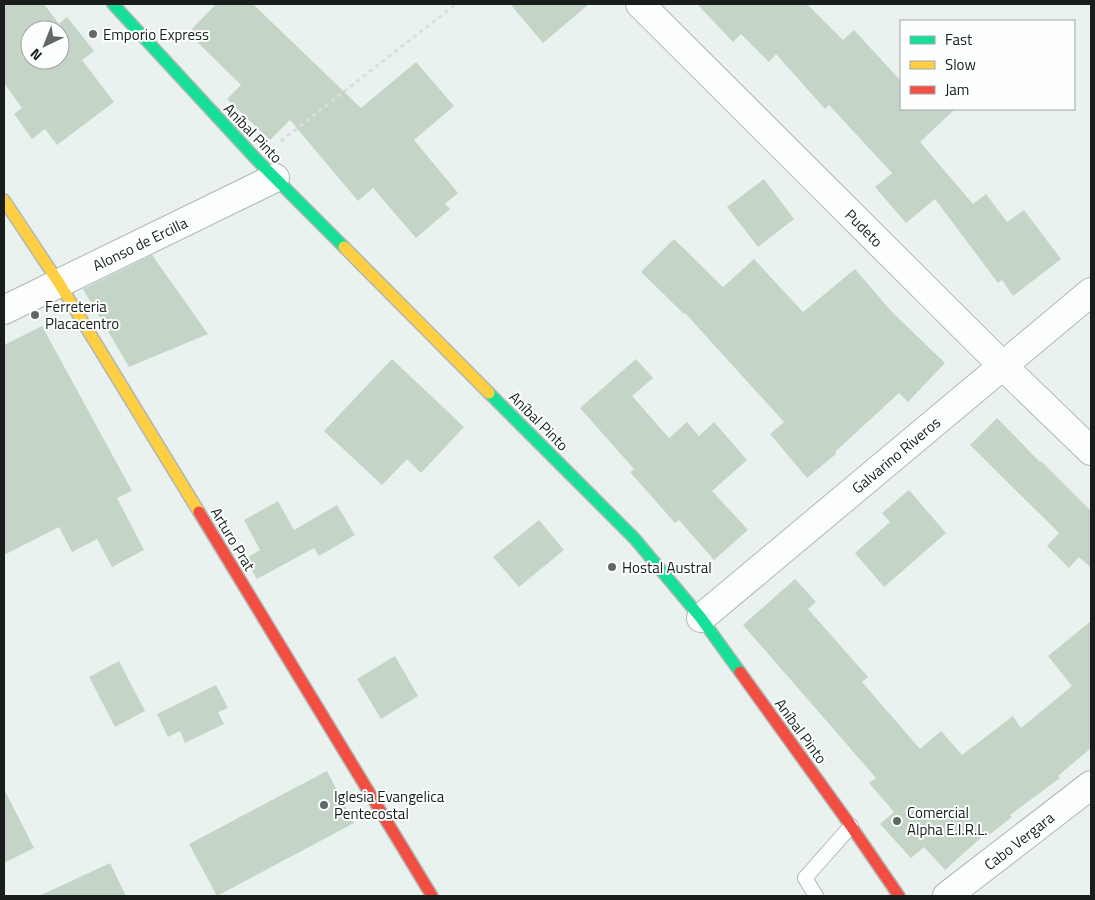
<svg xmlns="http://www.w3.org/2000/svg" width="1095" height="900" font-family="'Titillium Web',sans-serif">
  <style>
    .building { fill: #c4d5c7; fill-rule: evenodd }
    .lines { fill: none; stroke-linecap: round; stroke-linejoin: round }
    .lane-casing { stroke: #b1b7b5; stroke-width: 16 }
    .street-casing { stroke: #b1b7b5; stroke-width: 30 }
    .fast-casing { stroke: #b1b7b5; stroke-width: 14 }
    .slow-casing { stroke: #b1b7b5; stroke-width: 14 }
    .jam-casing { stroke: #b1b7b5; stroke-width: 14 }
    .path { stroke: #dbdddc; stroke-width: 3; stroke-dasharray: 4 4; stroke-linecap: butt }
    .lane { stroke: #fcfdfd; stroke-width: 14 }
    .street { stroke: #fcfdfd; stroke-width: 28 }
    .fast { stroke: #16e098; stroke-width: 11 }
    .slow { stroke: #ffcf43; stroke-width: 11 }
    .jam { stroke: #f24e42; stroke-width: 11 }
    .poi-dot { fill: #626867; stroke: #fcfffe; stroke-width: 2 }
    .labels { text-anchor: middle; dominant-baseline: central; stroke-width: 4; stroke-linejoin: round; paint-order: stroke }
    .poi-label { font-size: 15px; fill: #191e1d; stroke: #fcfffe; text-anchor: start }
    .street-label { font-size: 15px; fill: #191e1d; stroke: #fcfffe }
  </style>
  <rect width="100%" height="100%" fill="#eaf2f0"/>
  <g class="building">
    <path d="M4,4H44L59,24L67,17L94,51L82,60L114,102L57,145L45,129L32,139L14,114L22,108L4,83ZM30,30H60V60H30Z"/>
    <path d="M216,4H253L361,108L416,62L454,106L414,140L458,193L445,204L450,209L416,238L373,188L358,201L290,120L270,140L227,99L241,85L188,33Z"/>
    <path d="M510,4H589L543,43Z"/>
    <path d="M697,4H807L843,40L854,30L901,81V109H955L920,142L973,204L986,194L1007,222L1024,210L1061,259L1013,296L1002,280L998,283L935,199L906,223L875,187L892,173L829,105L825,109L776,54L769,62L741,34L733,42Z"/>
    <path d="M764,179L794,219L758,247L727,207Z"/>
    <path d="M674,239L723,287L754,259L803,312L855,269L891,311L945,363L908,402L899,393L835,452L836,454L807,478L770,434L784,422L685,313L684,314L641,272Z"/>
    <path d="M152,255L208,334L129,367L83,289Z"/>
    <path d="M42,326L132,491L117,498L144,550L112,567L97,539L72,552L59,527L4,555V345Z"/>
    <path d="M392,359L464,427L421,473L407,459L382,485L324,431Z"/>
    <path d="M636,359L653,378L632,396L669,438L687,422L699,436L714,422L747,460L712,491L748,530L714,560L679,520L675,523L630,472L634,469L580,408Z"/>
    <path d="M997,418L1040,462L1041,461L1091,511V568L1079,557L1069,568L1047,546L1059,533L970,445Z"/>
    <path d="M909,490L946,533L884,587L855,553L890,522L882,513Z"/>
    <path d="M278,501L294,530L337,505L355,535L319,556L314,548L257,579L245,559L260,550L244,520Z"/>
    <path d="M539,520L564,550L519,587L493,557Z"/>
    <path d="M795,579L816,602L808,609L868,677L862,682L920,749L941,731L962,755L1013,716L1021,728L1072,686L1048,656L1091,621V748L1058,776L1060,778L1010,815L1012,817L985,838L983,836L945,870L924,847L911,858L880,824L894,812L869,783L876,778L743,625Z"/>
    <path d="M395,656L418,696L381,719L357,679Z"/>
    <path d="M119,661L145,711L115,727L89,677Z"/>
    <path d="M216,685L228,708L218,712L224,724L185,743L180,731L168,737L157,714Z"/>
    <path d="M327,771L354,823L217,896L189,844Z"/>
    <path d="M4,789L34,848L4,863Z"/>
    <path d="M110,863L126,896H39Z"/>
  </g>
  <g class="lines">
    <defs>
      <path id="lane" d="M816,896L805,878L851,826"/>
      <g id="street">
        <path d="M640,4L1003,366L1091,451"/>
        <path d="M4,310L275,178"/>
        <path d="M701,618L1091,292"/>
        <path d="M947,896L1091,785"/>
      </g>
      <g id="fast">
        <path d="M113,4L257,160L344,247"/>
        <path d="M489,393L635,539L701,618L740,672"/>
      </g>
      <g id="slow">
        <path d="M4,200L59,283L199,512"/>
        <path d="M344,247L489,393"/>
      </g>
      <g id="jam">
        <path d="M199,512L432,896"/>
        <path d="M740,672L851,826L899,896"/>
      </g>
    </defs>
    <use href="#lane" class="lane-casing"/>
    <use href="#street" class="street-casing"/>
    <use href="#fast" class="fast-casing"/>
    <use href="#slow" class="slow-casing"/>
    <use href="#jam" class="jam-casing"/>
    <path class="path" d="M281,141L456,4"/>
    <use href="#lane" class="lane"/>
    <use href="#street" class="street"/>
    <use href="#fast" class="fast"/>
    <use href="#slow" class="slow"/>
    <use href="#jam" class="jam"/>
  </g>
  <g class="poi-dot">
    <circle cx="93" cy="34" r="5"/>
    <circle cx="35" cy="315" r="5"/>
    <circle cx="612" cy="567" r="5"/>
    <circle cx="324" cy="805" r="5"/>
    <circle cx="897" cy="821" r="5"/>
  </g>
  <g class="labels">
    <g class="poi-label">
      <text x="103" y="34">Emporio Express</text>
      <text x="45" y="306">Ferreteria<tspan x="45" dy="17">Placacentro</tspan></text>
      <text x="622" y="567">Hostal Austral</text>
      <text x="334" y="796">Iglesia Evangelica<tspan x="334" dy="17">Pentecostal</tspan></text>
      <text x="907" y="812">Comercial<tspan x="907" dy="17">Alpha E.I.R.L.</tspan></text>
    </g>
    <g class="street-label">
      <text transform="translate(253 133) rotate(46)">Aníbal Pinto</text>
      <text transform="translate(864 228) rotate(45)">Pudeto</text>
      <text transform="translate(140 244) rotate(-26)">Alonso de Ercilla</text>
      <text transform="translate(539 421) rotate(45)">Aníbal Pinto</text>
      <text transform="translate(896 455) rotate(-40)">Galvarino Riveros</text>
      <text transform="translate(233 539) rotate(59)">Arturo Prat</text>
      <text transform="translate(801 731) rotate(54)">Aníbal Pinto</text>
      <text transform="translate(1019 841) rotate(-38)">Cabo Vergara</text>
    </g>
  </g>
  <rect width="1095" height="900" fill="none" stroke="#191e1d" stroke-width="10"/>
  <rect x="900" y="20" width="175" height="90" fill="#fcfffe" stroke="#a1a5a4"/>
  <rect x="910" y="36" width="25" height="8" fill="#16e098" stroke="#a1a5a4"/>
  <text x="945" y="45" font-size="15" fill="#191e1d">Fast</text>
  <rect x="910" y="61" width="25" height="8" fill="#ffcf43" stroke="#a1a5a4"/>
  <text x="945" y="70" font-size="15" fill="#191e1d">Slow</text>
  <rect x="910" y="86" width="25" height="8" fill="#f24e42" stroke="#a1a5a4"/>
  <text x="945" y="95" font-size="15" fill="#191e1d">Jam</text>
  <g transform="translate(45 45) rotate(223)"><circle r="24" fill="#fcfffe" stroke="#a1a5a4"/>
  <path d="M0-4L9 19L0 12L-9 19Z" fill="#626867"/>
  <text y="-8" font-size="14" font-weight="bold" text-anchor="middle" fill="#191e1d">N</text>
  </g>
</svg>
